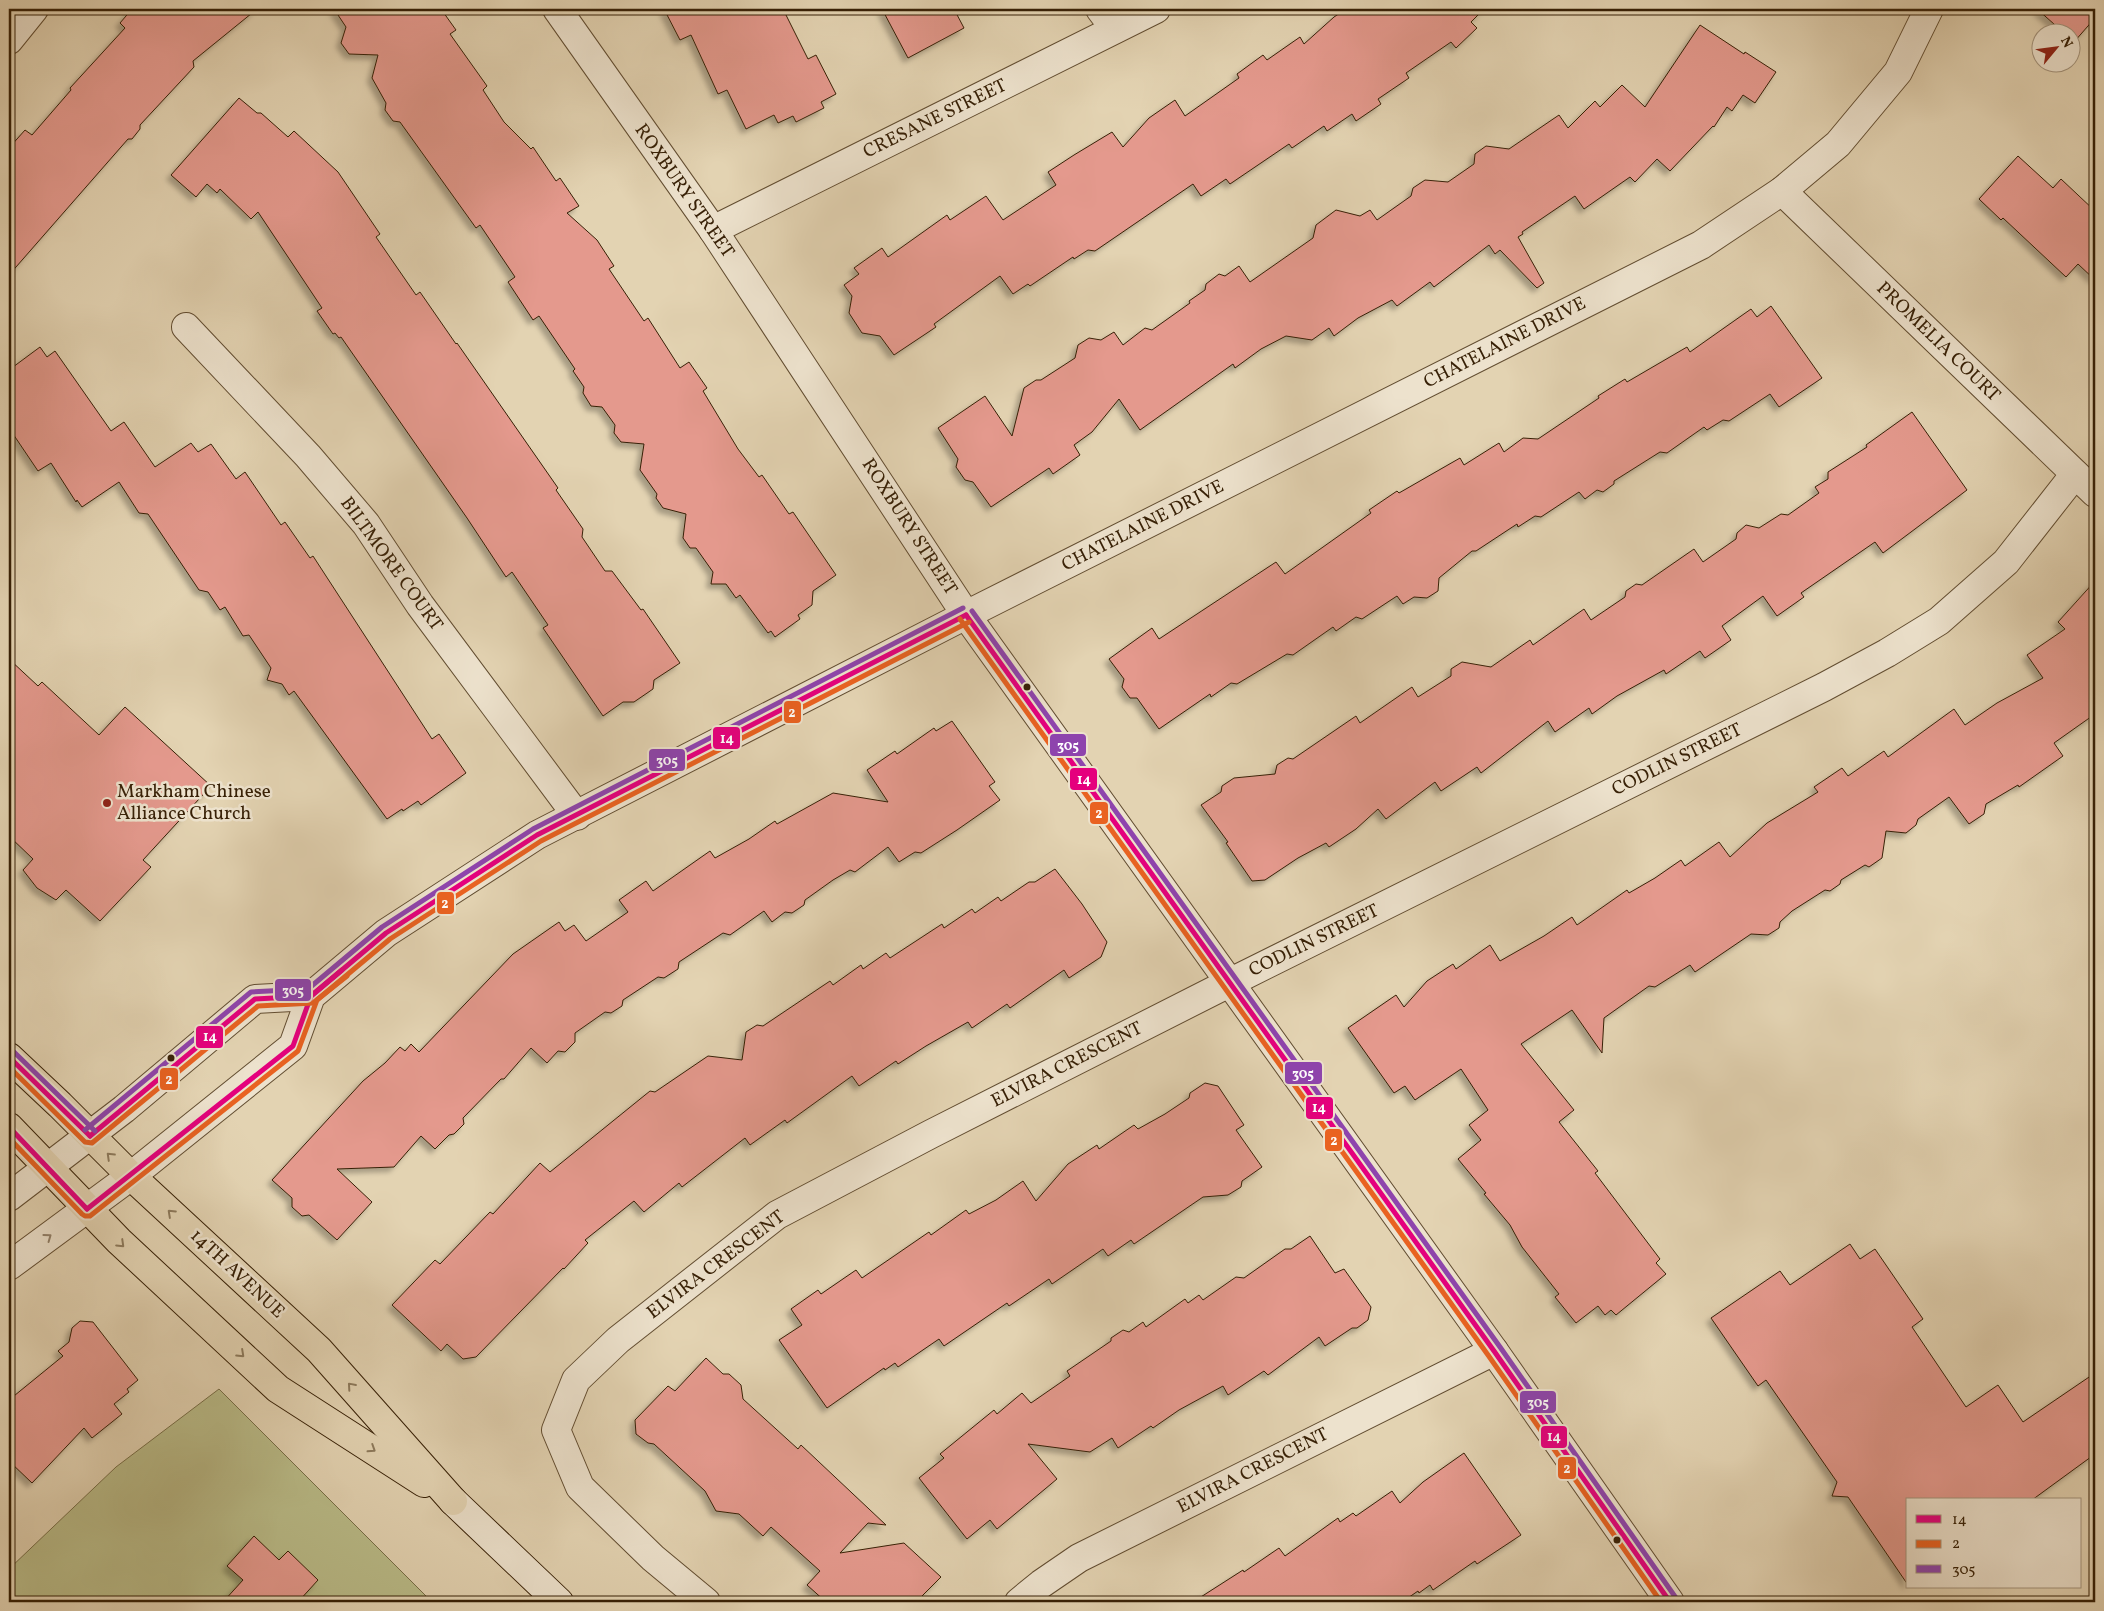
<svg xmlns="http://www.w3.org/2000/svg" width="2104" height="1611" font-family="Vollkorn,serif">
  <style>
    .green { fill: #b9bb88; stroke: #786e47 }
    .building { fill: #e4998d; stroke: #372006; filter: url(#shadow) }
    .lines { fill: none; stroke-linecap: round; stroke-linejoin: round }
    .street-casing { stroke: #624d31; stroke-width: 30 }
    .secondary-casing { stroke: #372006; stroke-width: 30 }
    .primary-casing { stroke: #372006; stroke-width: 30 }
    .street { stroke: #ede2cd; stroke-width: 28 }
    .secondary { stroke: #ede2cd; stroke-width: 28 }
    .primary { stroke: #e3d3b2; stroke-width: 28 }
    .bus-1-casing { stroke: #ede2cd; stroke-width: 9 }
    .bus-2-casing { stroke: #ede2cd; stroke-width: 9 }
    .bus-3-casing { stroke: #ede2cd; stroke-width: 9 }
    .bus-1 { stroke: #e5007d; stroke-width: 5 }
    .bus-2 { stroke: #e96221; stroke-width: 5 }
    .bus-3 { stroke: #8e44ad; stroke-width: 5 }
    .oneway { stroke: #8d7a5c }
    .oneway2 { stroke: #92816a }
    .bus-dot { fill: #372006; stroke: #ede2cd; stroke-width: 2 }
    .poi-dot { fill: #8f2418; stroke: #ede2cd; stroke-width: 2 }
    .labels { text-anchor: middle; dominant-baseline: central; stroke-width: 5; stroke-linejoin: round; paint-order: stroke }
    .street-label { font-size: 19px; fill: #372006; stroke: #ede2cd }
    .poi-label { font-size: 19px; fill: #372006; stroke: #ede2cd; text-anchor: start }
    .line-badge { stroke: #ede2cd; stroke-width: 2 }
    .badge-label { font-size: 14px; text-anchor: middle; font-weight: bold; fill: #fff }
  </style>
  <defs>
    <filter id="shadow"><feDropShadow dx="-4.5" dy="4.5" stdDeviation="2.5" flood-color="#0004"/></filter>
  </defs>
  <rect width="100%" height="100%" fill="#e3d3b2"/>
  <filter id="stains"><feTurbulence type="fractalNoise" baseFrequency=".004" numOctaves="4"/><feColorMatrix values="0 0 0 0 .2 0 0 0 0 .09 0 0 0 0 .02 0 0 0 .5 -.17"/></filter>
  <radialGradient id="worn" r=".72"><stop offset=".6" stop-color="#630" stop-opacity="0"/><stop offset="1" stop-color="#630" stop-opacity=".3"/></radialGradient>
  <path class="green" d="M219,1389L432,1602H9V1569L116,1467Z"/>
  <g class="building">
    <path d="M132,9H257L193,61L194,67L140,125V129L132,139H128L9,275V148L25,130L32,135L71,90L70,88L125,28L120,23Z"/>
    <path d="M334,9H441L456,30L450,34L487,86L483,90L504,122L531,149L533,147L556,181L560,178L579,206L567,213L597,240L614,266L609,269L644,321L648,318L680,368L689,362L707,388L703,391L738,449L759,477L762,475L789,514L793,512L836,575L813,591L812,605L798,615L800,619L775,637L771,631L768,633L740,595L736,598L726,584H711L713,572L696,548H690L683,538L686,514L663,508L656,498L657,494L640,470L644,444L621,442L614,433L615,425L602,407L591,406L583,393L584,387L573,371L575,369L539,316L533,320L508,282L515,277L480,225L476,228L400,122L393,121L385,110L386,103L372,78L378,55L349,54L341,43L346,27Z"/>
    <path d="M664,9H783L808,59L816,55L836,94L821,102L824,108L796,122L793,116L778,123L774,115L746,129L727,90L718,94L691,35L680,40Z"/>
    <path d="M882,9H954L964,28L908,58Z"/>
    <path d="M1346,9H1484L1471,22L1477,28L1456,48L1451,42L1406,73L1409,78L1378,99L1381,104L1356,121L1352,114L1327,131L1324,126L1292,148L1289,144L1230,184L1226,179L1201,196L1193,184L1095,251L1088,250L1074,259L1073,257L1030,286L1028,284L1013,294L1000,276L934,324L936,327L894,355L880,336L862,333L849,313L852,296L844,285L859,274L854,268L882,248L888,257L947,215L950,220L986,196L1003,220L1056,185L1048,172L1074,155L1112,132L1123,147L1149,118L1175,100L1185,116L1239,78L1237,74L1263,55L1267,60L1300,37L1304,44L1334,17Z"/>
    <path d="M2037,9H2095V18L2074,42L2072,40V32H2063Z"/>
    <path d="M1700,25L1744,54L1745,52L1776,72L1755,103L1743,95L1732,111L1727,107L1714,127L1713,126L1670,171L1657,159L1635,182L1630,177L1584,209L1575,196L1522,232L1523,234L1518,237L1544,283L1537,288L1500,250L1495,254L1489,245L1434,287L1430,282L1397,306L1392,300L1358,318L1334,336L1329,328L1312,340L1286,336L1261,349L1235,368L1233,364L1140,430L1119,399L1092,432L1074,445L1080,455L1053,474L1049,468L991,507L973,482L965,480L956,467L958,459L938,428L985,396L1012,436L1024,388L1036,380H1041L1075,358L1078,345L1089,338L1101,340L1114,332L1123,345L1145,328L1152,330L1190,303L1189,301L1205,290L1206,284L1219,274L1225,276L1239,266L1250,282L1313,238L1316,225L1336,210L1360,216L1370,210L1377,220L1411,196L1413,188L1425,180L1448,182L1474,164L1475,154L1486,146L1509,149L1559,115L1568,128L1595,101L1600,107L1622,85L1645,107Z"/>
    <path d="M239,98L257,113H261L288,137L294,131L338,172L380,234L376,237L416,295L420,292L456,344L457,343L558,488L556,490L583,529L582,537L605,571H612L641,610L643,609L680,663L654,680L653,689L634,702H623L603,716L543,628L548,625L512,572L506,577L467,518L341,337L339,338L335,333L333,334L317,311L322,308L258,212L251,219L220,189L217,193L207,184L196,197L171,175Z"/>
    <path d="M2018,156L2053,188L2061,179L2095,211V280L2078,264L2066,277L2003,218L2001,220L1979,199Z"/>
    <path d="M1771,306L1822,378L1779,407L1770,394L1729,421L1723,420L1707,430L1704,427L1667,453L1660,452L1614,481V484L1603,492L1597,490L1585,499L1579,492L1541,517L1535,516L1518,527L1517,524L1476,551H1472L1439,578L1438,591L1427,598L1414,597L1403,604L1397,596L1362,619L1356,617L1336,631L1333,627L1293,655L1287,654L1237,684L1231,683L1211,697L1210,694L1159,729L1137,698H1130L1122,687L1124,679L1109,659L1152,628L1159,639L1276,562L1285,574L1371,513L1369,510L1397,491L1399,493L1460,458L1464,465L1499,443L1504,452L1523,438L1538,439L1599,398L1598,396L1625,379L1627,382L1687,347L1690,352L1751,309L1757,317Z"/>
    <path d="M40,347L47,357L55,351L111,431L124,422L155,467L191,443L198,452L211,444L236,479L245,472L281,525L285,522L310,558L313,556L432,739L439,734L466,773L421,805L418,801L403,811L402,809L387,819L294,691L289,695L282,684L267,680L271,668L249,635L243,636L225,607L220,610L208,592L199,590L148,514L139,513L119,482L82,507L77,500L76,502L51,463L38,471L9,428V370Z"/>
    <path d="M1912,412L1967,490L1883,553L1875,542L1801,593L1804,597L1777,616L1763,596L1722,626L1731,640L1705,658L1700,651L1666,674L1664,670L1617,696L1592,714L1589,708L1555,732L1548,721L1481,773L1477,767L1441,791L1435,782L1386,819L1378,809L1356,829L1329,847L1326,843L1298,858L1265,880L1252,881L1226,843L1228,842L1201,805L1221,792L1222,786L1234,778L1275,774L1277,765L1288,758L1293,759L1356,716L1360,723L1412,687L1418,697L1451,676V669L1462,662L1491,667L1530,640L1533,645L1584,609L1591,620L1625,597L1626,591L1636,584L1642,585L1694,549L1703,562L1736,539L1737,533L1746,525L1759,528L1781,514L1788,515L1819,493L1815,487L1828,479V472L1867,447L1866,445Z"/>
    <path d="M2095,581V714L2054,743L2063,756L2019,787L2018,785L1986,804L1984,814L1969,824L1949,797L1918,819L1916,825L1906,833L1886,831L1882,858L1869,867L1865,865L1841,880L1840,884L1830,891L1825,890L1792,911L1780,922L1779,928L1768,935L1751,934L1695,972L1690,965L1655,987L1649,986L1604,1018L1602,1053L1572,1010L1521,1044L1574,1110L1559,1122L1598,1171L1595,1173L1660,1259L1656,1263L1666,1274L1616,1315L1611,1310L1605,1315L1598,1306L1576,1323L1555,1297L1559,1294L1522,1247L1510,1225L1484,1194L1486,1193L1458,1159L1481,1140L1469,1125L1488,1110L1461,1069L1415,1100L1405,1086L1394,1093L1348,1028L1396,995L1404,1007L1427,981L1453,964L1456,969L1490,945L1500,961L1544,936L1572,917L1577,925L1627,890L1629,893L1655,878L1681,860L1685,866L1719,842L1730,857L1767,823L1818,792L1814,787L1842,768L1848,776L1884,751L1888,757L1954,709L1965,725L1997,703L2043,678L2027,655L2065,629L2058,622Z"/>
    <path d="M9,659L38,686L42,682L99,735L125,707L211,786L143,860L151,867L100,921L66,890L56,900L37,888L23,870L33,859L9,836Z"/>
    <path d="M952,721L995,782L989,786L1000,800L957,830L921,853L915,852L899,862L888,847L855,872L850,870L833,880L805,900L804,905L792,913L785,912L772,922L764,911L730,935L723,933L679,962L678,969L664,978L658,977L623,1000L622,1006L611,1013L605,1012L575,1033V1042L565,1052L558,1051L547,1063L531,1048L504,1079H501L463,1118L464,1124L454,1134L449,1135L435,1149L421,1136L394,1167L337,1169L372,1202L337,1240L309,1215L302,1216L292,1207V1198L272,1180L363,1081L385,1063L400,1047L405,1051L411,1044L419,1052L513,954L559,922L565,931L574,925L586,941L628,912L619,900L646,881L653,891L710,851L715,858L749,839L775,821L777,824L833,793L888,802L867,770L895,751L897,754L934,728L936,731Z"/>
    <path d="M1055,869L1082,904L1107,942L1101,957L1069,978L1064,970L1010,1008L1007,1004L972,1028L968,1022L926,1046L898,1064L896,1061L859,1086L852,1076L787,1123L785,1120L750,1145L745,1138L682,1187L679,1183L644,1212L634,1201L585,1240L588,1243L564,1269L563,1268L476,1357L463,1359L447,1344L441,1351L392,1305L435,1260L440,1264L490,1212L493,1214L540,1163L550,1172L650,1091L655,1092L708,1056L742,1060L746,1032L757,1025L763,1026L830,981L833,985L861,965L863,969L886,953L890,958L942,924L944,928L972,909L975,913L998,897L1001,901L1029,882H1035Z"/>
    <path d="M1205,1083L1218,1086L1244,1125L1236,1130L1262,1167L1242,1181L1241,1187L1228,1195L1203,1197L1134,1244L1131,1240L1108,1256L1103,1249L1052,1284L1049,1279L1009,1306L1007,1303L944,1346L939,1339L898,1367L895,1363L885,1370L884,1368L827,1408L779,1340L802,1325L791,1309L818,1290L821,1294L856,1270L862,1278L929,1232L931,1235L966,1210L969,1214L996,1200L1023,1181L1036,1201L1068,1164L1097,1145L1099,1149L1134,1125L1138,1129L1165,1114L1189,1098L1190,1093Z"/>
    <path d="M1310,1236L1335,1273L1344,1269L1371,1307L1368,1320L1357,1328H1352L1325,1346L1319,1337L1268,1375L1264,1371L1228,1395L1223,1386L1179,1410L1153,1428L1151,1426L1118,1448L1112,1438L1090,1452L1028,1444L1057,1479L997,1529L990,1520L967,1539L919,1478L944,1458L940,1454L994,1410L997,1414L1022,1393L1031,1403L1070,1376L1067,1371L1111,1341V1338L1123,1330L1129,1332L1143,1322L1146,1327L1185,1299L1188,1303L1199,1295L1203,1300L1236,1277L1244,1278L1285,1249H1291Z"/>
    <path d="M1850,1244L1860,1259L1875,1249L1923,1319L1912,1327L1966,1407L1998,1385L2023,1422L2095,1373V1454L2032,1500H1908V1585L1848,1497L1832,1496L1837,1482L1766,1380L1758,1386L1711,1318L1780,1271L1790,1285Z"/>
    <path d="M80,1321L93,1322L138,1380L127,1389L129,1392L114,1404L122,1414L92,1438L84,1428L32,1483L9,1461V1400L63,1356L58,1351L69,1342L72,1328Z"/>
    <path d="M706,1358L723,1374H729L741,1385L743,1399L798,1449L801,1445L886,1525L868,1523L840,1553L904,1543L941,1577L916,1602H826L807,1585L820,1571L771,1527L763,1536L739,1514L716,1511L705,1491L654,1444L648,1443L636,1434L635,1420L668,1386L675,1391Z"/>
    <path d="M1464,1453L1521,1535L1477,1564L1475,1561L1433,1590L1430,1585L1419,1593L1418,1591L1402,1602H1193L1243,1570L1244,1572L1279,1548L1285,1556L1338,1518L1340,1522L1353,1513L1356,1516L1392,1491L1400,1503L1423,1482Z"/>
    <path d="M254,1536L279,1560L288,1551L318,1580L298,1602H223L243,1580L227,1566Z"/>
  </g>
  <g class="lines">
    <defs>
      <g id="street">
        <path d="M557,9L713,230L966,615L1494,1351L1670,1602"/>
        <path d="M1100,9L1115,29"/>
        <path d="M9,40L34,9"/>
        <path d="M1782,191L2095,493"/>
        <path d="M713,230L1156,9"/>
        <path d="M186,327L308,456L366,524L420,605L577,816"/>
        <path d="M9,1197L124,1109L255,999L311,996"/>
        <path d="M9,1266L131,1176L293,1046L311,996L386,933L537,835L966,615L1701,245L1782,191L1838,144L1898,72L1929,9"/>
        <path d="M706,1602L653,1558L580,1487L556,1430L576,1380L618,1340L777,1215L931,1134L1231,982L1824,687L1887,653L1939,621L2006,562L2075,474"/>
        <path d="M1019,1602L1041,1584L1079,1558L1494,1351"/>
      </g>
      <path id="secondary" d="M453,1501L559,1602"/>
      <g id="primary">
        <path d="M9,1057L60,1105L131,1176L319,1350L453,1501"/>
        <path d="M9,1127L119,1241L278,1389L424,1483"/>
      </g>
    </defs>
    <use href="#street" class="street-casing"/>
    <use href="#secondary" class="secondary-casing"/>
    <use href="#primary" class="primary-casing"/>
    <use href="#street" class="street"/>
    <use href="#secondary" class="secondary"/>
    <use href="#primary" class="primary"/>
    <defs>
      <g id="bus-1">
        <path d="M966,615L1494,1351L1670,1602"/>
        <path d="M9,1057L90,1136"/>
        <path d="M9,1127L87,1209"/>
        <path d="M90,1136L255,999L311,996L342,970"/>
        <path d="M87,1209L293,1046L311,996L386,933L537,835L966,615"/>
      </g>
      <g id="bus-2">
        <path d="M960,619L1488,1355L1661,1602"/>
        <path d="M9,1067L85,1142L92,1143L258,1006L313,1003L347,976"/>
        <path d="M9,1138L82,1214L85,1216H90L298,1051L317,1000L390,939L541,841L969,622"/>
      </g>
      <g id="bus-3">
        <path d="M972,611L1500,1347L1676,1598"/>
        <path d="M14,1052L95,1131"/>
        <path d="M85,1130L251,992L308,989L382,927L533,829L963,608"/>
      </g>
    </defs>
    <use href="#bus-1" class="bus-1-casing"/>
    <use href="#bus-2" class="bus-2-casing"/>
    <use href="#bus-3" class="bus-3-casing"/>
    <use href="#bus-1" class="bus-1"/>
    <use href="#bus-2" class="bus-2"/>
    <use href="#bus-3" class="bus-3"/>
  </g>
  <defs><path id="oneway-chevron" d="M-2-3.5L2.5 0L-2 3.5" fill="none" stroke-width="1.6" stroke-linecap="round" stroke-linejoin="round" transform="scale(1.25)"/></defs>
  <g class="oneway">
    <use href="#oneway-chevron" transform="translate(110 1156) rotate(-136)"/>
    <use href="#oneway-chevron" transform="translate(171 1213) rotate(-137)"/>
    <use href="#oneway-chevron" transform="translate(121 1244) rotate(44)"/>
    <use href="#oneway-chevron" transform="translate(241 1354) rotate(43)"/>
    <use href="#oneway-chevron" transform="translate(351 1386) rotate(-131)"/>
    <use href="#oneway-chevron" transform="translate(372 1449) rotate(33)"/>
  </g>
  <use class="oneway2" href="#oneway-chevron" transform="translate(48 1237) rotate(-36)"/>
  <g class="bus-dot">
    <circle cx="1027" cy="687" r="4.5"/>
    <circle cx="171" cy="1058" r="4.5"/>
    <circle cx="1617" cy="1540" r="4.5"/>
  </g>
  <circle class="poi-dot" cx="107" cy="803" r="5"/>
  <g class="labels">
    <g class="street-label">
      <text transform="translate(935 119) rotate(-26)">CRESANE STREET</text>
      <text transform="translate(684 191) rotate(55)">ROXBURY STREET</text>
      <text transform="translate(1938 342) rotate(44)">PROMELIA COURT</text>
      <text transform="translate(1505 343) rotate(-27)">CHATELAINE DRIVE</text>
      <text transform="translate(1143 526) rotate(-27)">CHATELAINE DRIVE</text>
      <text transform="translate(909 527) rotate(57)">ROXBURY STREET</text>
      <text transform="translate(391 564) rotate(54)">BILTMORE COURT</text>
      <text transform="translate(1677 760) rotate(-26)">CODLIN STREET</text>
      <text transform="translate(1314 941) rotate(-26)">CODLIN STREET</text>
      <text transform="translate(1067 1065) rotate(-27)">ELVIRA CRESCENT</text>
      <text transform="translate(716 1265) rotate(-37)">ELVIRA CRESCENT</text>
      <text transform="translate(237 1274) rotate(43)">14TH AVENUE</text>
      <text transform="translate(1253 1471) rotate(-27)">ELVIRA CRESCENT</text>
    </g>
    <g class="poi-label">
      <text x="117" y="792">Markham Chinese<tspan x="117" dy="22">Alliance Church</tspan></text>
    </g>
  </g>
  <g class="line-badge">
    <rect x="783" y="700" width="19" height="24" rx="5" fill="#e96221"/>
    <rect x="712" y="726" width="29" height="24" rx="5" fill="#e5007d"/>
    <rect x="1049" y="733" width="38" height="24" rx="5" fill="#8e44ad"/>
    <rect x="648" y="748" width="38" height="24" rx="5" fill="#8e44ad"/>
    <rect x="1069" y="767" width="29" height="24" rx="5" fill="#e5007d"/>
    <rect x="1089" y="801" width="20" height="24" rx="5" fill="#e96221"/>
    <rect x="436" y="891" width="19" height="24" rx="5" fill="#e96221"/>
    <rect x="274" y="978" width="38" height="24" rx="5" fill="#8e44ad"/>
    <rect x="195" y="1025" width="29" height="24" rx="5" fill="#e5007d"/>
    <rect x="1284" y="1061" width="39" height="24" rx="5" fill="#8e44ad"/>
    <rect x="159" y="1067" width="20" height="24" rx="5" fill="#e96221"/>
    <rect x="1305" y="1096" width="29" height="24" rx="5" fill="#e5007d"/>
    <rect x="1324" y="1128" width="19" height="24" rx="5" fill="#e96221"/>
    <rect x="1519" y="1390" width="38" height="24" rx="5" fill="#8e44ad"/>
    <rect x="1540" y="1425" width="28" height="24" rx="5" fill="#e5007d"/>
    <rect x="1557" y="1456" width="20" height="24" rx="5" fill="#e96221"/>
  </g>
  <g class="badge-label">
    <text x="792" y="717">2</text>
    <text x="727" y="743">14</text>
    <text x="1068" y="750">305</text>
    <text x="667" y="765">305</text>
    <text x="1084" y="784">14</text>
    <text x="1099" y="818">2</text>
    <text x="445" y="908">2</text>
    <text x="293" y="995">305</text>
    <text x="210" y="1041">14</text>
    <text x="1303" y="1078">305</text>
    <text x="169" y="1084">2</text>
    <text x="1319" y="1112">14</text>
    <text x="1334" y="1145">2</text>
    <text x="1538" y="1407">305</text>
    <text x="1554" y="1441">14</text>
    <text x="1567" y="1473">2</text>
  </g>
  <rect width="2104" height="1611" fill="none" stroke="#e3d3b2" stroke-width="30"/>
  <rect x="10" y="10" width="2084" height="1591" fill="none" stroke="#372006" stroke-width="2.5"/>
  <rect x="15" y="15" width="2074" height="1581" fill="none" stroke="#372006"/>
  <rect x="1906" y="1498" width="175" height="90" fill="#ede2cd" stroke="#a4947d"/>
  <rect x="1916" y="1515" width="25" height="8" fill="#e5007d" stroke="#a4947d"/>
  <text x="1952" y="1524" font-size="15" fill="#372006">14</text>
  <rect x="1916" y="1540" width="25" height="8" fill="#e96221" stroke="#a4947d"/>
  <text x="1952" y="1548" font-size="15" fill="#372006">2</text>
  <rect x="1916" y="1565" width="25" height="8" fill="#8e44ad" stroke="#a4947d"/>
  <text x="1952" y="1574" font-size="15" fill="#372006">305</text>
  <g transform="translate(2056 48) rotate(61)"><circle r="24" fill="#ede2cd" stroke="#a4947d"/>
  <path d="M0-4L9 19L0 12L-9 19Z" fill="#8f2418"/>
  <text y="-8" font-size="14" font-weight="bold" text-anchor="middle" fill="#372006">N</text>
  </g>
  <rect width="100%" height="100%" filter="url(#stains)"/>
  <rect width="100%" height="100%" fill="url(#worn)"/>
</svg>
